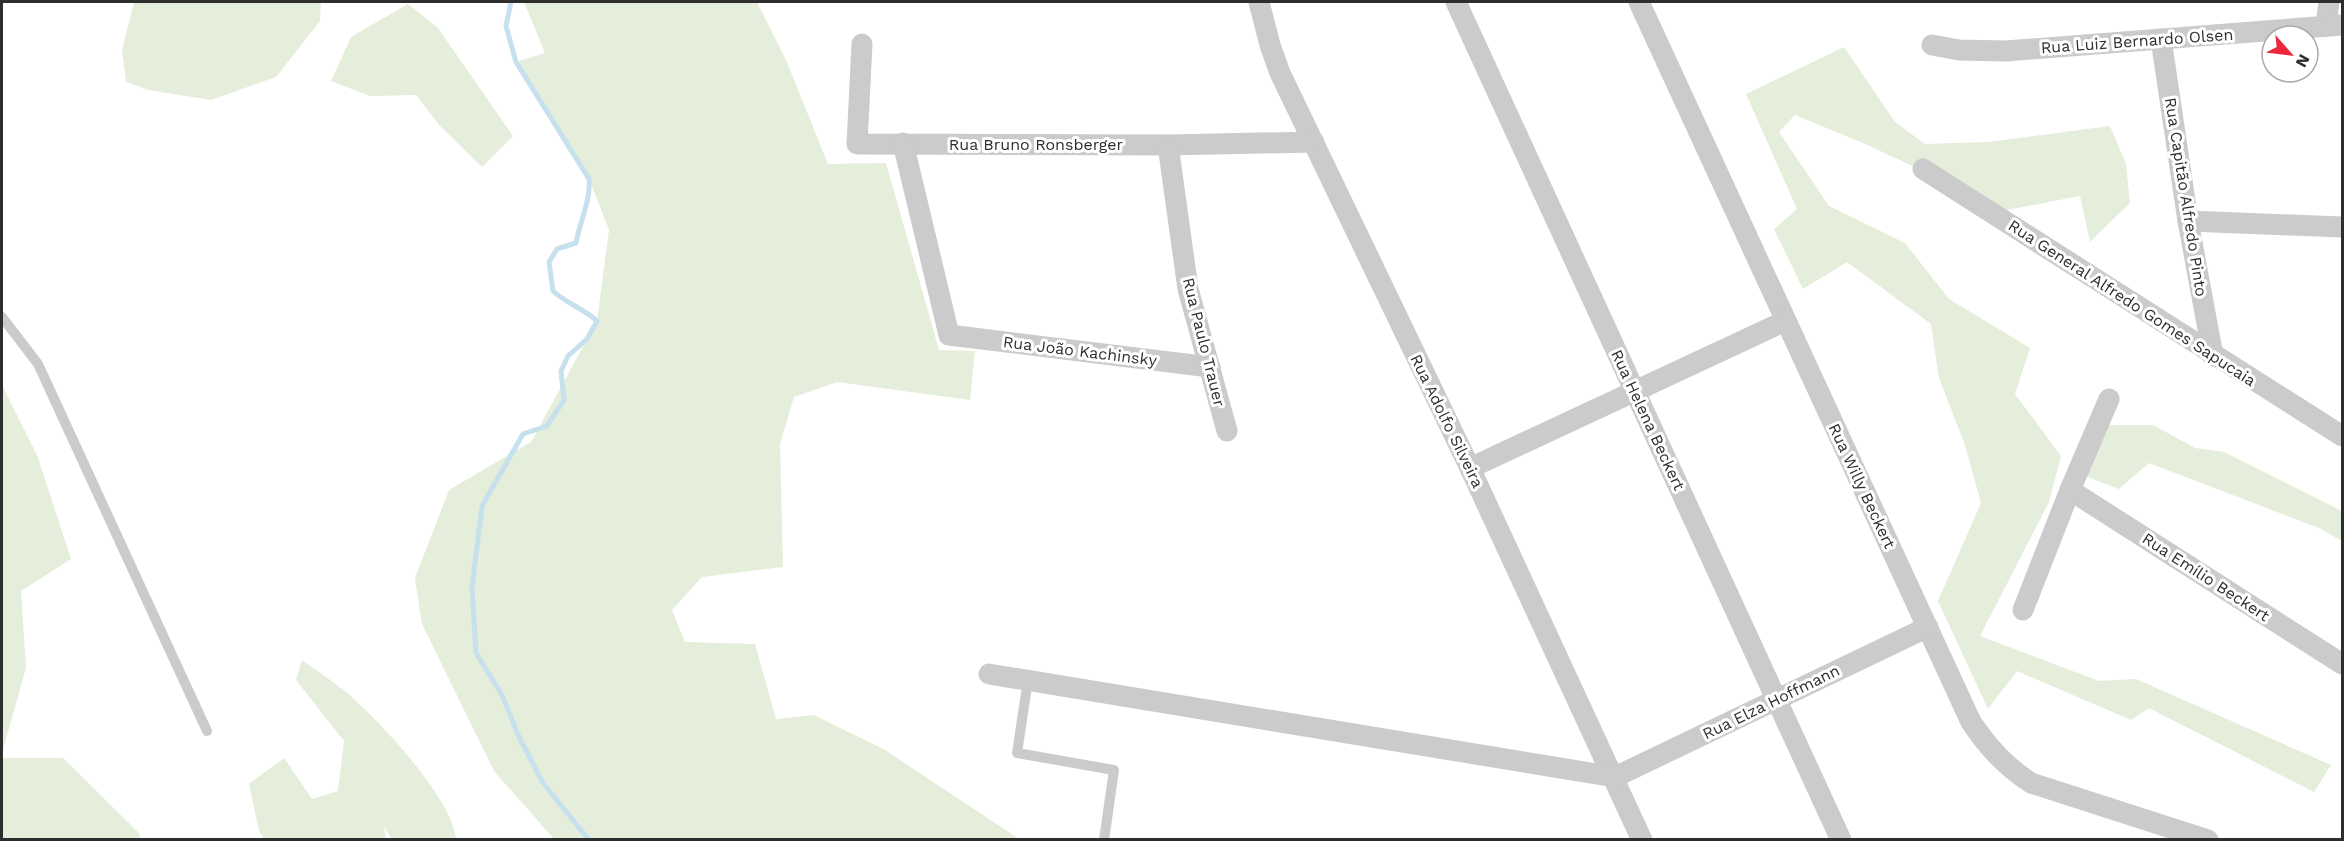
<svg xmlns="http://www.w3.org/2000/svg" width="2344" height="841" font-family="'Work Sans',sans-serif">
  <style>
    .green { fill: #e5eddb }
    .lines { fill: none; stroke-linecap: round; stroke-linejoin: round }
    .stream { stroke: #c6e0ee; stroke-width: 5 }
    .service { stroke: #cbcbcb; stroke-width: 10 }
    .minor { stroke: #cbcbcb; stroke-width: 21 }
    .labels { text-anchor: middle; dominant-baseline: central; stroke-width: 6; stroke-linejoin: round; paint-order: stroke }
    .street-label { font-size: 16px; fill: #2e2e2e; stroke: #fff }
  </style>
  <rect width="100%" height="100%" fill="#fff"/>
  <g class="green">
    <path d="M134,2H321L320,21L276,77L211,100L149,90L126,82L122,50Z"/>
    <path d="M524,2H757L786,60L828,164L886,163L939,350L975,351L970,400L837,382L794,397L780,444L783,567L702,577L672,610L685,642L755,644L776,719L814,715L885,750L1019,839H554L494,771L422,624L415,578L449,490L531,442L597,321L609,230L589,179L516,62L545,53Z"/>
    <path d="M408,4L438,28L513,136L482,167L440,126L416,95L370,96L331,81L351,37Z"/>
    <path d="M1844,47L1895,122L1925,144L1988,142L2110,126L2126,164L2130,203L2090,242L2080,196L2007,210L1863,143L1795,115L1779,132L1829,206L1905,243L1949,299L2030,348L2015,394L2061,456L2049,502L1980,636L2099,681L2136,679L2331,765L2314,792L2149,708L2131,720L2017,671L1988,709L1938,601L1981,503L1965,445L1939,378L1931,324L1847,262L1803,289L1774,229L1797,209L1746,94Z"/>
    <path d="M2,385L37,455L71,559L21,591L26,668L2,753Z"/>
    <path d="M2098,425H2153L2195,448L2224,452L2342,511V541L2319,528L2149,463L2119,489L2077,473Z"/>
    <path d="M302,660C317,671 333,681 347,693C379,720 452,798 456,839H392L384,827L386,839H264L259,831L249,784L284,758L312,799L338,791L344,741L296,680Z"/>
    <path d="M2,758H63L138,832L141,839H2Z"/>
  </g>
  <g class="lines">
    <path class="stream" d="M511,2L506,26L516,62L589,179C591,201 580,220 576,243L557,249L549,262L553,291C567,304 583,308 597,321L587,339L568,356L561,371L564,400L547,426L523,434L482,506L472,587L476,653L502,695L519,737L543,783L589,840"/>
    <g class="service">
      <path d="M2,317L38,364L207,731"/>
      <path d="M1028,680L1017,753L1114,770L1104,840"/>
    </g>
    <g class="minor">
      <path d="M1259,2L1270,45L1280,73L1470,468L1642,840"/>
      <path d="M1456,2L1841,840"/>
      <path d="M1639,2L1971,722C1988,747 2005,766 2031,783L2208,840"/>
      <path d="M2326,26L2329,2"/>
      <path d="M2161,39L2188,221L2213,356"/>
      <path d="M862,44L857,144L1168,145L1314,142"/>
      <path d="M1932,45L1959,50L2006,51L2342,25"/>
      <path d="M903,143L949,335L1210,367"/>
      <path d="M1168,145L1188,289L1227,431"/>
      <path d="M1923,169L2342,436"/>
      <path d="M2188,221L2342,227"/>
      <path d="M1470,468L1785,321"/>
      <path d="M2070,490L2342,664"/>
      <path d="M2023,610L2070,490L2109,399"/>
      <path d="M989,674L1615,777L1928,627"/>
    </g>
  </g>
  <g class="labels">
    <g class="street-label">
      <text transform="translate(2137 41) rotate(-4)">Rua Luiz Bernardo Olsen</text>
      <text x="1036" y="144">Rua Bruno Ronsberger</text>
      <text transform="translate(2186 197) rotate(81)">Rua Capitão Alfredo Pinto</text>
      <text transform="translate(2132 303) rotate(33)">Rua General Alfredo Gomes Sapucaia</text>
      <text transform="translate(1204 342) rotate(76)">Rua Paulo Trauer</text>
      <text transform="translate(1080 351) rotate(7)">Rua João Kachinsky</text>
      <text transform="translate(1648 420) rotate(65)">Rua Helena Beckert</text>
      <text transform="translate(1447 421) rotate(64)">Rua Adolfo Silveira</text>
      <text transform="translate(1862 486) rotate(65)">Rua Willy Beckert</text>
      <text transform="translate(2206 577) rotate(33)">Rua Emílio Beckert</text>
      <text transform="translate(1771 702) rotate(-26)">Rua Elza Hoffmann</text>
    </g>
  </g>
  <rect width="2344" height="841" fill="none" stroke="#2e2e2e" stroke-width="6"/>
  <g transform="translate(2290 54) rotate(118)"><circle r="28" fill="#ffffff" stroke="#ababab" stroke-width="1.5"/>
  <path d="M0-4.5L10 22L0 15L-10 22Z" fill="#f0263c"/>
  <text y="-9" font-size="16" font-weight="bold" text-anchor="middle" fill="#2e2e2e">N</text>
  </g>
</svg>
